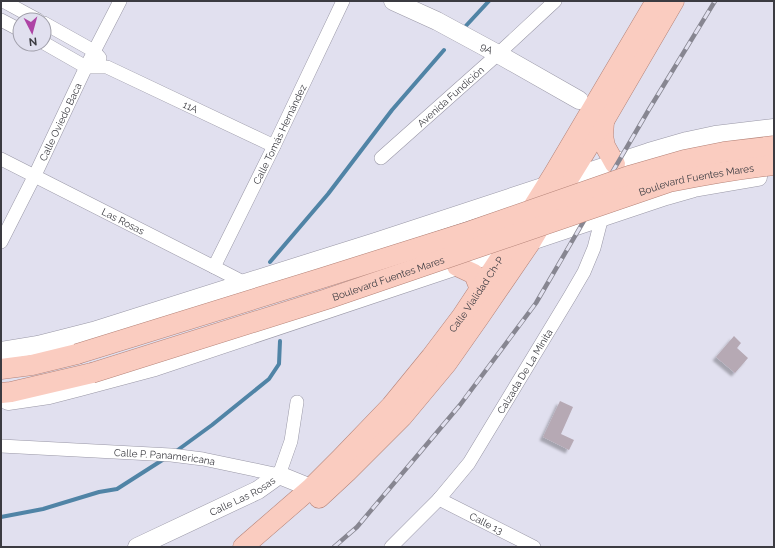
<svg xmlns="http://www.w3.org/2000/svg" width="775" height="548" font-family="Raleway,sans-serif">
  <style>
    .lines { fill: none; stroke-linecap: round; stroke-linejoin: round }
    .stream { stroke: #5084a6; stroke-width: 4 }
    .building { fill: #b6a9b4; filter: url(#shadow) }
    .street-casing { stroke: #9997a6; stroke-width: 14 }
    .secondary-casing { stroke: #9997a6; stroke-width: 19 }
    .primary-casing { stroke: #b58378; stroke-width: 21 }
    .street { stroke: #fff; stroke-width: 13 }
    .secondary { stroke: #fff; stroke-width: 18 }
    .primary { stroke: #faccc0; stroke-width: 20 }
    .rail-casing { stroke: #878691; stroke-width: 4.5 }
    .rail { stroke: #e1e0ef; stroke-width: 3; stroke-dasharray: 9; stroke-linecap: butt }
    .primary-bridge-casing { stroke: #b58378; stroke-width: 21; stroke-linecap: butt }
    .primary-bridge { stroke: #faccc0; stroke-width: 20 }
    .labels { text-anchor: middle; dominant-baseline: central; stroke-width: 4; stroke-linejoin: round; paint-order: stroke }
    .street-label { font-size: 10px; fill: #3b3b41; stroke: #e1e0ef }
  </style>
  <defs>
    <filter id="shadow"><feDropShadow dx="-3.5" dy="3.5" stdDeviation="1" flood-color="#0004"/></filter>
  </defs>
  <rect width="100%" height="100%" fill="#e1e0ef"/>
  <g class="lines">
    <g class="stream">
      <path d="M463,29L489,1"/>
      <path d="M270,262L328,194L392,110L444,50"/>
      <path d="M175,452L212,425L269,379L279,364L280,341"/>
      <path d="M1,517L43,509L99,492L117,489L164,459"/>
    </g>
  </g>
  <g class="building">
    <path d="M734,336L741,343L737,348L748,358L735,373L716,357Z"/>
    <path d="M560,401L573,407L561,434L574,440L569,450L543,437Z"/>
  </g>
  <g class="lines">
    <defs>
      <g id="street">
        <path d="M3,1L38,20"/>
        <path d="M1,20L20,30"/>
        <path d="M44,23L94,51L100,58"/>
        <path id="s1" d="M44,43L86,67H107L274,146"/>
        <path id="s2" d="M381,158L498,54L555,1"/>
        <path id="s3" d="M1,159L214,267L245,283"/>
        <path id="s4" d="M1,242L35,175L86,67L120,1"/>
        <path id="s5" d="M214,267L274,146L343,1"/>
        <path id="s6" d="M1,446L171,455L203,459L279,475L291,441L297,402"/>
        <path id="s7" d="M439,499L534,547"/>
        <path id="s8" d="M391,547L439,499L469,463L570,296L584,272L594,248L602,217V212"/>
      </g>
      <g id="secondary">
        <path id="s9" d="M393,1L437,21L498,54L579,100"/>
        <path d="M1,351L38,345L93,331L375,242L649,152L687,141L715,135L774,128"/>
        <path d="M8,401L49,395L80,387L155,367L666,196L694,188L758,177"/>
        <path id="s10" d="M137,547L258,490L279,475L311,488L322,495"/>
      </g>
      <g id="primary">
        <path d="M604,121L603,136L605,146L615,164"/>
        <path d="M457,266L474,274L480,289"/>
        <path d="M1,369L32,365L77,354"/>
        <path d="M1,393L11,392L92,373"/>
        <path d="M319,498L347,472L402,417L447,363L480,316L532,240L569,178L604,121L674,1"/>
        <path id="s11" d="M243,547L311,488L341,458L391,406L431,357L462,316L511,242L553,175L656,1"/>
      </g>
    </defs>
    <use href="#street" class="street-casing"/>
    <use href="#secondary" class="secondary-casing"/>
    <use href="#primary" class="primary-casing"/>
    <use href="#street" class="street"/>
    <use href="#secondary" class="secondary"/>
    <use href="#primary" class="primary"/>
    <defs>
      <path id="rail" d="M334,547L357,527L460,405L536,303L648,111L715,1"/>
    </defs>
    <use href="#rail" class="rail-casing"/>
    <use href="#rail" class="rail"/>
    <defs>
      <g id="primary-bridge">
        <path d="M77,354L322,278L471,231L632,175L684,160L724,152L774,146"/>
        <path id="s12" d="M92,373L327,299L669,182C704,175 738,169 774,165"/>
      </g>
    </defs>
    <use href="#primary-bridge" class="primary-bridge-casing"/>
    <use href="#primary-bridge" class="primary-bridge"/>
  </g>
  <g class="labels">
    <g class="street-label">
      <text stroke="none"><textPath href="#s9" startOffset="105">9A</textPath></text>
      <text stroke="none"><textPath href="#s2" startOffset="93">Avenida Fundición</textPath></text>
      <text stroke="none"><textPath href="#s1" startOffset="162">11A</textPath></text>
      <text stroke="none"><textPath href="#s4" startOffset="134">Calle Oviedo Baca</textPath></text>
      <text stroke="none"><textPath href="#s5" startOffset="148">Calle Tomás Hernández</textPath></text>
      <text stroke="none"><textPath href="#s12" startOffset="635">Boulevard Fuentes Mares</textPath></text>
      <text stroke="none"><textPath href="#s3" startOffset="137">Las Rosas</textPath></text>
      <text stroke="none"><textPath href="#s12" startOffset="311">Boulevard Fuentes Mares</textPath></text>
      <text stroke="none"><textPath href="#s11" startOffset="345">Calle Vialidad Ch-P</textPath></text>
      <text stroke="none"><textPath href="#s8" startOffset="222">Calzada De La Minita</textPath></text>
      <text stroke="none"><textPath href="#s6" startOffset="164">Calle P. Panamericana</textPath></text>
      <text stroke="none"><textPath href="#s10" startOffset="117">Calle Las Rosas</textPath></text>
      <text stroke="none"><textPath href="#s7" startOffset="53">Calle 13</textPath></text>
    </g>
  </g>
  <rect width="775" height="548" fill="none" stroke="#3b3b41" stroke-width="4"/>
  <g transform="translate(32 32) rotate(174)"><circle r="19" fill="#e1e0ef" stroke="#9f9ea9"/>
  <path d="M0-3L7 15L0 10L-7 15Z" fill="#ae44a5"/>
  <text y="-6" font-size="11" font-weight="bold" text-anchor="middle" fill="#3b3b41">N</text>
  </g>
</svg>
